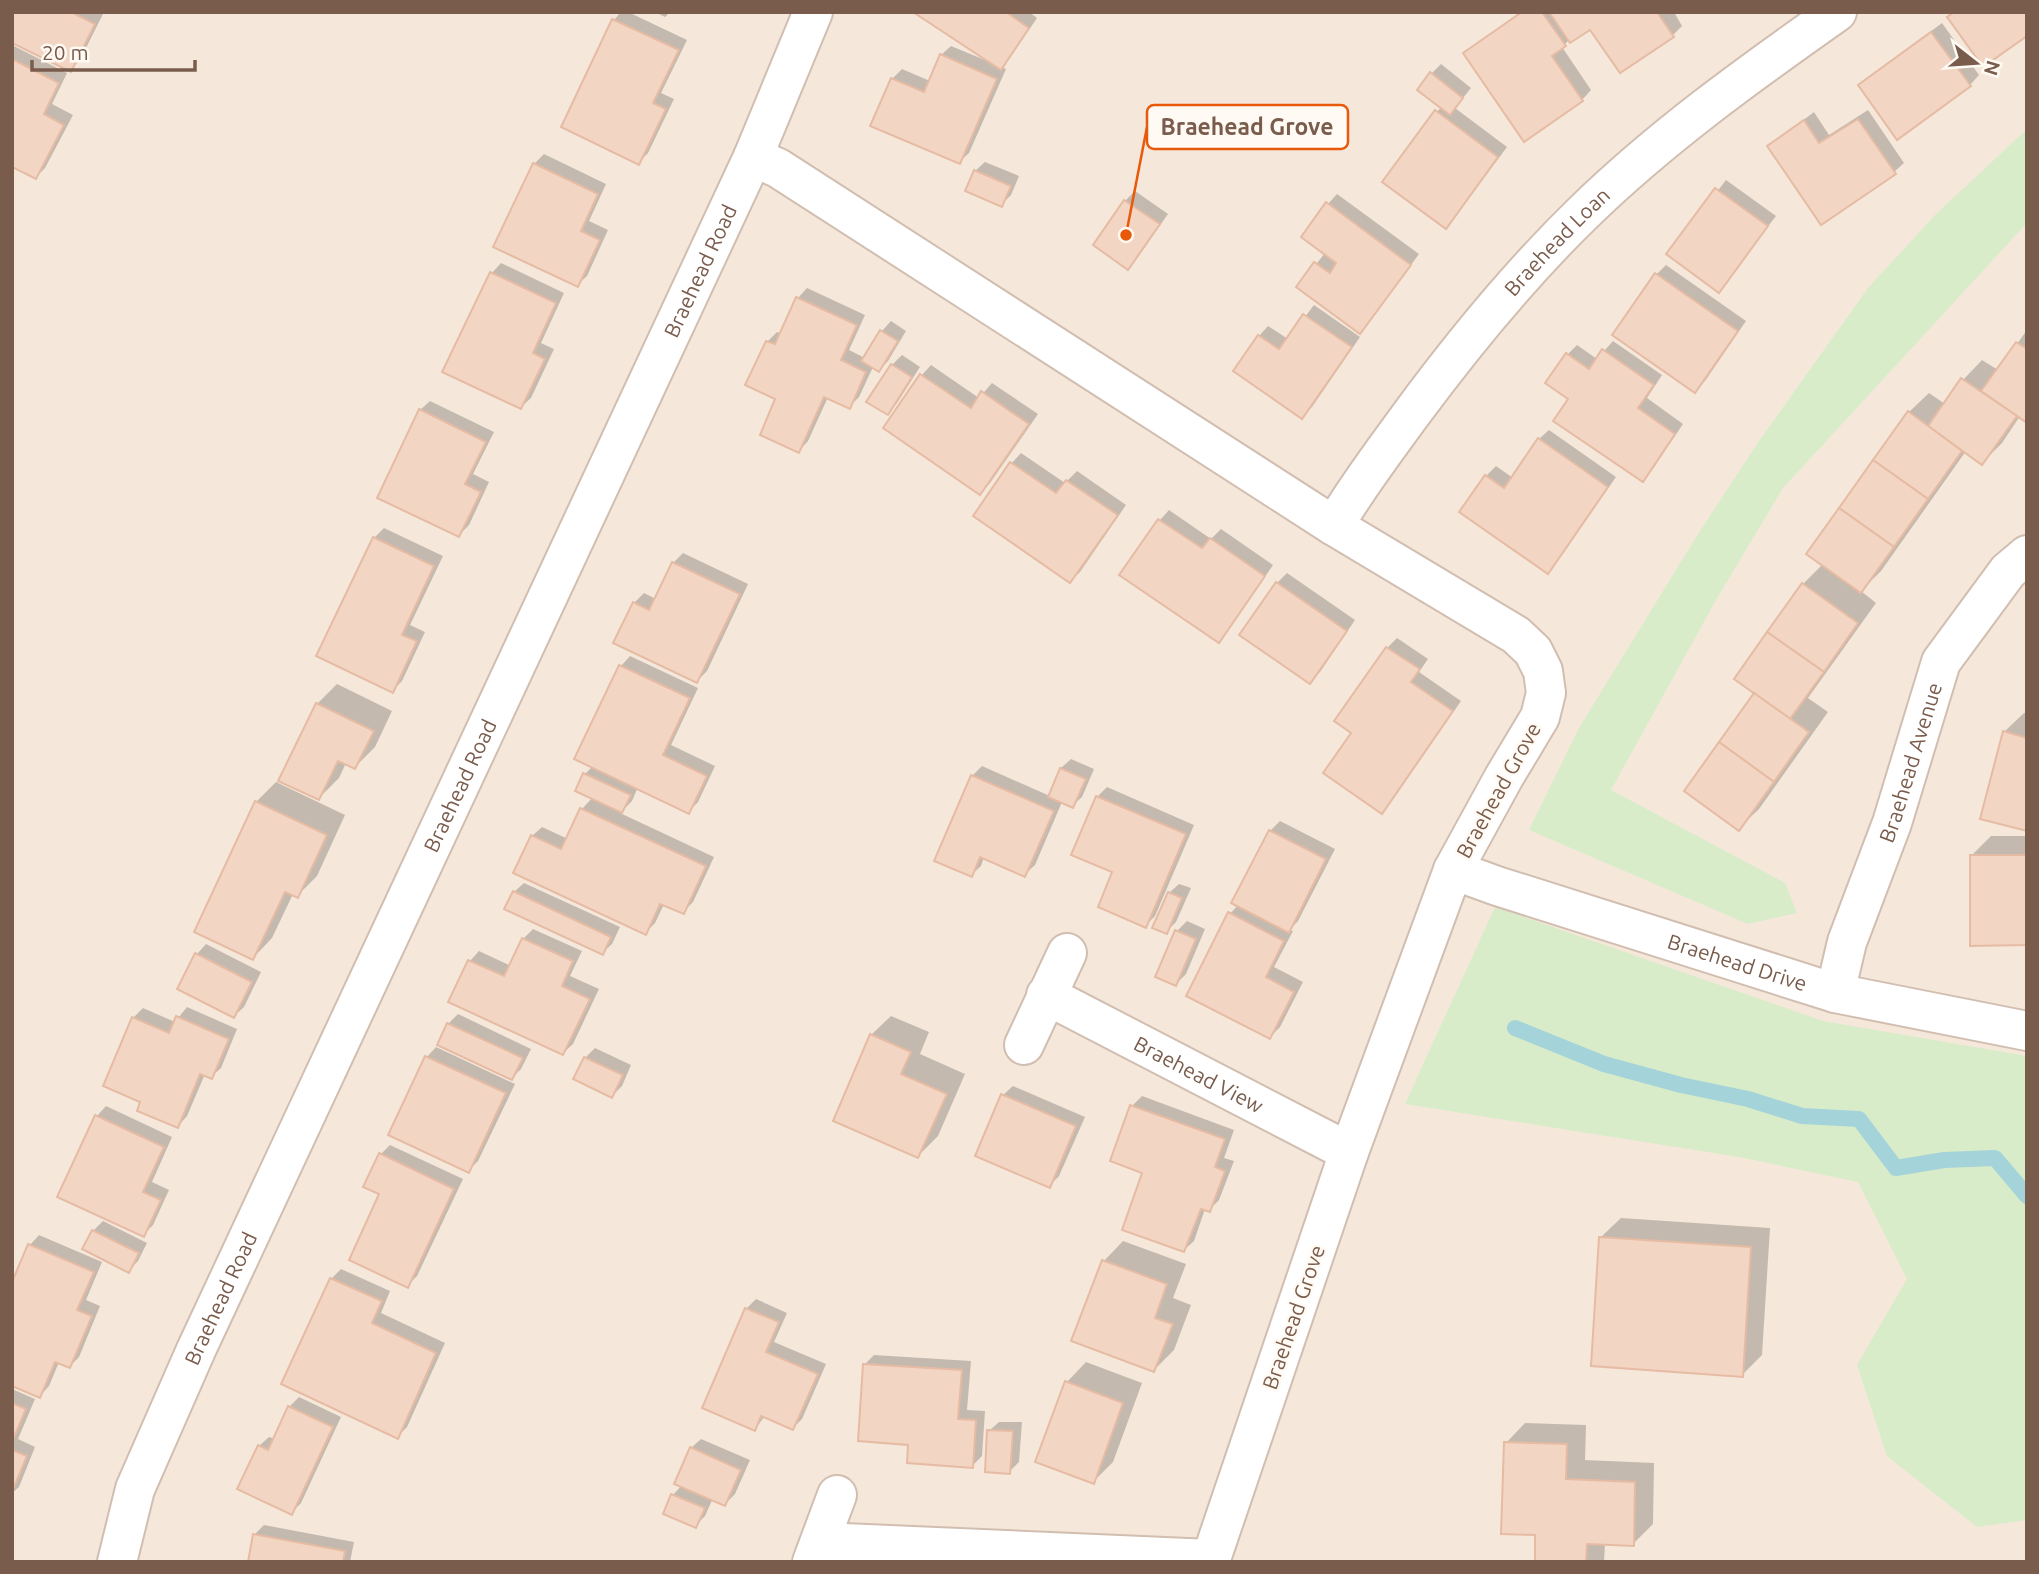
<svg xmlns="http://www.w3.org/2000/svg" width="2039" height="1574" font-family="Ubuntu,sans-serif">
  <style>
    .residential { fill: #f5e8da }
    .green { fill: #d8ecc9 }
    .shadow { fill: #0003 }
    .lines { fill: none; stroke-linecap: round; stroke-linejoin: round }
    .stream { stroke: #a5d3da; stroke-width: 16 }
    .building { fill: #f3d5c3; stroke: #e6bba3; stroke-width: 2 }
    .minor-casing { stroke: #d1beb0; stroke-width: 42 }
    .minor { stroke: #fff; stroke-width: 38 }
    .labels { text-anchor: middle; dominant-baseline: central; stroke-width: 5; stroke-linejoin: round; paint-order: stroke }
    .street-label { font-size: 21px; fill: #7a5c4d; stroke: #fffaf3 }
    .leader { fill: none; stroke: #e8590c; stroke-width: 2.5 }
    .callout-dot { fill: #e8590c; stroke: #fffaf3; stroke-width: 2.5 }
    .callout { fill: #fffaf3; stroke: #e8590c; stroke-width: 2.5 }
    .callout-label { font-size: 23px; text-anchor: middle; font-weight: bold; fill: #7a5c4d }
  </style>
  <rect width="100%" height="100%" fill="#fdf6ec"/>
  <rect class="residential" x="12" y="12" width="2015" height="1550"/>
  <g class="green">
    <path d="M2027,129V223L1783,488L1716,600L1611,790L1785,883L1797,913L1748,924L1529,830L1579,728L1698,534L1759,441L1868,288L1936,214Z"/>
    <path d="M1495,907L1823,1021L2027,1056V1520L1977,1527L1887,1456L1857,1365L1907,1279L1858,1182L1739,1157L1405,1104Z"/>
  </g>
  <g class="shadow">
    <path d="M12,12H100L103,14L80,60L70,70Z"/>
    <path d="M621,12H628L687,40L661,93L674,99L648,153L639,162L614,20Z"/>
    <path d="M655,12H670L665,17Z"/>
    <path d="M916,12H1029L1037,18L1010,58L1001,67L1006,69L969,153L959,162L892,79L902,69L930,81L941,55L951,46L985,60L986,59Z"/>
    <path d="M1521,12H1674L1682,26L1673,35L1620,71L1591,27L1570,39L1562,47L1591,90L1582,100L1466,54L1475,44Z"/>
    <path d="M1942,23L1979,75L1970,85L1860,86L1870,76Z"/>
    <path d="M12,45L67,73L52,104L73,115L45,168L36,177L12,165Z"/>
    <path d="M1441,64L1471,88L1455,108L1507,147L1455,217L1446,227L1437,112L1442,106L1431,74Z"/>
    <path d="M1868,110L1904,163L1894,172L1769,146L1814,112L1829,135Z"/>
    <path d="M544,154L606,184L589,221L608,230L587,276L577,285L534,164Z"/>
    <path d="M985,162L1019,176L1011,195L1001,205L975,171Z"/>
    <path d="M1726,180L1776,216L1719,290L1669,254Z"/>
    <path d="M1135,191L1168,214L1137,258L1128,268L1125,201Z"/>
    <path d="M1337,194L1419,254L1369,322L1298,287L1325,253L1328,204Z"/>
    <path d="M501,263L564,293L541,343L554,349L531,398L521,407L445,371L492,273Z"/>
    <path d="M1666,265L1746,321L1705,381L1695,390L1656,275Z"/>
    <path d="M807,288L865,315L849,350L865,358L882,331L891,321L906,331L888,361L879,370L873,367L859,397L849,407L828,397L808,441L799,451L778,399L767,342L777,332L782,334L798,298Z"/>
    <path d="M1314,305L1360,337L1312,407L1302,416L1259,336L1268,326L1288,339Z"/>
    <path d="M2027,330V421L2020,416L2002,443L1982,463L1966,451L1881,571L1861,591L1876,603L1808,698L1828,712L1759,809L1739,828L1756,692L1737,678L1803,584L1823,564L1909,412L1929,393L1945,404L1963,380L1982,360L1998,370Z"/>
    <path d="M1613,341L1662,375L1647,398L1683,424L1652,470L1642,479L1570,399L1567,355L1577,345L1597,359Z"/>
    <path d="M902,355L920,367L897,403L887,413L892,365Z"/>
    <path d="M931,365L979,398L992,383L1038,414L990,483L980,492L885,427L922,375Z"/>
    <path d="M430,401L494,432L473,474L489,482L469,525L459,535L420,410Z"/>
    <path d="M1549,430L1616,477L1557,562L1548,571L1486,476L1496,466L1513,478L1539,439Z"/>
    <path d="M1021,453L1065,483L1077,471L1126,505L1080,572L1070,581L975,516L1012,463Z"/>
    <path d="M1169,510L1211,539L1221,529L1273,565L1228,631L1218,640L1122,574L1160,520Z"/>
    <path d="M384,528L443,556L410,625L425,632L402,681L392,691L374,538Z"/>
    <path d="M683,553L748,584L707,671L697,681L634,603L644,593L656,599L673,563Z"/>
    <path d="M1287,573L1355,620L1320,672L1310,682L1277,583Z"/>
    <path d="M1397,638L1428,659L1419,672L1461,701L1391,802L1382,812L1353,732L1387,648Z"/>
    <path d="M630,656L698,688L671,745L715,766L698,802L688,812L638,787L632,801L620,813L714,857L693,902L683,912L664,904L655,923L646,932L532,836L542,827L568,839L582,809L593,797L585,774L593,766L621,666Z"/>
    <path d="M337,684L392,711L375,747L355,767L346,763L339,778L319,798L317,704Z"/>
    <path d="M2024,713H2027V829L2004,732Z"/>
    <path d="M1071,759L1094,769L1082,797L1072,806L1062,802L1035,865L1025,874L984,857L981,866L971,875L972,776L982,766L1050,796L1061,768Z"/>
    <path d="M276,782L345,815L317,876L297,896L293,894L272,938L253,958L256,802Z"/>
    <path d="M1107,787L1194,825L1155,916L1145,926L1114,871L1097,797Z"/>
    <path d="M1280,821L1335,849L1298,921L1289,930L1293,931L1274,967L1303,982L1280,1027L1270,1037L1230,914L1238,905L1270,831Z"/>
    <path d="M1991,836H2027V944L1971,856Z"/>
    <path d="M524,883L620,927L612,944L602,953L514,892Z"/>
    <path d="M1179,884L1191,888L1176,922L1166,932L1169,893Z"/>
    <path d="M1187,921L1205,929L1186,974L1176,984L1177,931Z"/>
    <path d="M533,929L582,951L570,976L599,989L573,1044L563,1053L451,1001L470,961L479,951L511,966L523,939Z"/>
    <path d="M206,944L261,972L244,1007L234,1016L197,954Z"/>
    <path d="M187,1007L237,1029L221,1068L211,1077L205,1074L187,1116L178,1126L143,1101L133,1018L143,1008L175,1022Z"/>
    <path d="M458,1014L531,1049L521,1069L512,1078L448,1024Z"/>
    <path d="M891,1016L929,1032L920,1054L965,1074L938,1136L918,1156L871,1035Z"/>
    <path d="M436,1047L515,1084L478,1161L468,1171L427,1057Z"/>
    <path d="M595,1048L631,1065L622,1086L612,1096L585,1058Z"/>
    <path d="M1013,1086L1085,1117L1059,1176L1049,1186L1003,1095Z"/>
    <path d="M1142,1096L1234,1130L1224,1158L1234,1161L1219,1200L1209,1210L1205,1209L1194,1241L1184,1250L1144,1172L1132,1106Z"/>
    <path d="M106,1106L172,1137L152,1182L169,1190L153,1225L143,1235L97,1116Z"/>
    <path d="M390,1145L463,1179L417,1276L407,1286L382,1194L381,1154Z"/>
    <path d="M1621,1218L1770,1228L1762,1355L1742,1375L1601,1237Z"/>
    <path d="M103,1221L147,1243L138,1261L129,1270L93,1231Z"/>
    <path d="M39,1235L102,1262L86,1300L100,1306L79,1357L70,1366L59,1362L49,1386L40,1396L30,1245Z"/>
    <path d="M1123,1241L1186,1264L1173,1298L1191,1305L1174,1350L1154,1370L1104,1261Z"/>
    <path d="M341,1269L390,1291L381,1313L445,1343L407,1427L397,1437L331,1279Z"/>
    <path d="M756,1299L787,1313L774,1342L826,1364L802,1419L793,1428L765,1416L755,1429L746,1309Z"/>
    <path d="M874,1355L971,1361L967,1410L985,1411L982,1456L972,1466L910,1443L865,1364Z"/>
    <path d="M1086,1362L1142,1383L1113,1462L1093,1482L1067,1382Z"/>
    <path d="M12,1389L35,1399L18,1439L35,1447L19,1487L12,1493Z"/>
    <path d="M299,1397L341,1417L301,1503L291,1513L259,1446L269,1437L275,1439L289,1407Z"/>
    <path d="M999,1422H1022L1019,1462L1009,1472L989,1431Z"/>
    <path d="M1525,1423L1586,1425L1585,1460L1654,1463L1653,1524L1633,1544L1605,1543L1604,1562H1536L1537,1533L1506,1443Z"/>
    <path d="M701,1439L750,1460L735,1494L725,1504L713,1498L705,1516L695,1526L673,1495L682,1485L691,1448Z"/>
    <path d="M264,1525L354,1542L350,1562H249L254,1535Z"/>
  </g>
  <g class="lines">
    <path class="stream" d="M1515,1028L1604,1064L1681,1085L1748,1099L1802,1116L1859,1119L1896,1168L1944,1160L1995,1158L2027,1196"/>
  </g>
  <g class="building">
    <path d="M12,12H76L75,14L95,24L71,72L12,43Z"/>
    <path d="M913,12H1006L1029,28L1001,70Z"/>
    <path d="M1522,12H1542L1566,46L1552,56L1583,101L1524,142L1463,53Z"/>
    <path d="M1549,12H1657L1674,37L1620,73L1590,30L1570,43Z"/>
    <path d="M1954,12H2027V36L1983,67L1947,17Z"/>
    <path d="M612,19L679,50L653,103L666,109L639,165L561,127Z"/>
    <path d="M1931,32L1971,86L1897,140L1858,85Z"/>
    <path d="M940,54L997,79L960,164L870,126L891,78L924,92Z"/>
    <path d="M12,59L59,83L44,114L64,125L36,179L12,167Z"/>
    <path d="M1430,72L1463,98L1450,115L1417,90Z"/>
    <path d="M1435,110L1498,157L1446,229L1382,182Z"/>
    <path d="M1858,119L1896,174L1821,225L1767,146L1804,120L1819,143Z"/>
    <path d="M533,163L598,194L581,231L600,240L578,287L493,247Z"/>
    <path d="M974,170L1011,186L1002,207L965,191Z"/>
    <path d="M1715,188L1768,226L1719,293L1666,254Z"/>
    <path d="M1124,200L1160,224L1128,270L1093,245Z"/>
    <path d="M1326,202L1411,265L1360,334L1296,287L1314,262L1330,273L1336,263L1301,237Z"/>
    <path d="M490,272L556,303L533,353L545,359L521,409L442,372Z"/>
    <path d="M1655,273L1738,331L1695,393L1612,335Z"/>
    <path d="M796,297L857,325L841,360L866,372L850,409L824,397L799,453L760,435L775,399L745,385L766,341L775,344Z"/>
    <path d="M1303,314L1352,347L1302,419L1233,371L1258,335L1279,349Z"/>
    <path d="M880,330L898,341L879,372L861,361Z"/>
    <path d="M2016,342L2027,349V423L1981,391Z"/>
    <path d="M1602,349L1654,385L1638,408L1675,434L1643,482L1553,421L1568,399L1545,383L1566,353L1589,369Z"/>
    <path d="M891,364L912,377L888,415L866,402Z"/>
    <path d="M920,374L971,408L981,391L1029,424L980,495L883,428Z"/>
    <path d="M1961,378L2017,416L1982,465L1928,426Z"/>
    <path d="M419,409L486,442L465,484L481,492L459,537L377,498Z"/>
    <path d="M1908,411L1962,451L1928,499L1873,460Z"/>
    <path d="M1538,438L1608,487L1548,574L1459,512L1485,475L1504,488Z"/>
    <path d="M1873,460L1928,499L1894,547L1839,508Z"/>
    <path d="M1010,462L1056,493L1066,480L1118,515L1070,583L973,516Z"/>
    <path d="M1839,508L1894,547L1861,593L1806,554Z"/>
    <path d="M1158,519L1202,548L1210,538L1265,576L1219,643L1119,575Z"/>
    <path d="M373,537L434,566L402,635L417,641L393,693L316,656Z"/>
    <path d="M672,562L740,594L697,683L613,643L633,602L649,610Z"/>
    <path d="M1276,582L1347,631L1310,684L1239,635Z"/>
    <path d="M1802,583L1858,623L1824,672L1767,632Z"/>
    <path d="M1767,632L1824,672L1790,719L1734,679Z"/>
    <path d="M1386,647L1420,669L1411,682L1453,711L1382,814L1323,773L1351,733L1334,721Z"/>
    <path d="M619,665L690,698L663,755L707,776L689,814L574,759Z"/>
    <path d="M1754,693L1809,732L1774,782L1719,742Z"/>
    <path d="M316,703L374,731L355,769L338,761L319,800L278,781Z"/>
    <path d="M2003,731L2027,738V831L1980,819Z"/>
    <path d="M1719,742L1774,782L1739,831L1684,791Z"/>
    <path d="M1060,768L1086,779L1073,808L1048,797Z"/>
    <path d="M583,773L631,795L622,813L575,791Z"/>
    <path d="M971,775L1054,811L1025,877L980,857L972,877L934,861Z"/>
    <path d="M1096,796L1186,834L1146,928L1098,907L1112,872L1071,855Z"/>
    <path d="M255,801L327,835L298,898L285,892L253,960L194,932Z"/>
    <path d="M580,808L706,866L684,914L660,904L646,935L513,873L531,835L561,849Z"/>
    <path d="M1269,830L1326,859L1289,933L1231,903Z"/>
    <path d="M1970,855H2027V945L1970,946Z"/>
    <path d="M513,891L611,937L603,955L504,909Z"/>
    <path d="M1168,892L1182,898L1167,934L1152,928Z"/>
    <path d="M1228,912L1284,941L1266,977L1294,992L1270,1039L1186,996Z"/>
    <path d="M1175,930L1196,939L1176,986L1155,977Z"/>
    <path d="M522,938L573,961L562,986L590,999L563,1055L448,1002L468,960L504,976Z"/>
    <path d="M195,953L252,982L234,1018L177,989Z"/>
    <path d="M176,1016L229,1039L212,1079L200,1074L178,1128L137,1111L140,1102L103,1086L132,1017L169,1033Z"/>
    <path d="M447,1023L523,1058L512,1080L437,1045Z"/>
    <path d="M870,1034L911,1052L901,1074L947,1094L918,1158L833,1121Z"/>
    <path d="M425,1056L506,1093L469,1173L388,1135Z"/>
    <path d="M584,1057L623,1075L612,1098L573,1079Z"/>
    <path d="M1001,1094L1076,1126L1050,1188L975,1156Z"/>
    <path d="M1130,1105L1225,1139L1215,1167L1225,1171L1210,1212L1201,1209L1184,1252L1122,1230L1142,1173L1110,1161Z"/>
    <path d="M95,1115L164,1147L143,1192L161,1200L144,1237L57,1197Z"/>
    <path d="M379,1153L454,1189L408,1288L349,1260L379,1194L363,1187Z"/>
    <path d="M92,1230L139,1253L129,1273L82,1249Z"/>
    <path d="M1599,1237L1751,1247L1743,1377L1591,1366Z"/>
    <path d="M28,1244L94,1272L77,1310L92,1316L70,1368L55,1362L40,1398L12,1386V1282Z"/>
    <path d="M1102,1260L1167,1284L1155,1318L1173,1324L1154,1372L1071,1341Z"/>
    <path d="M330,1278L382,1301L372,1323L436,1353L398,1439L281,1384Z"/>
    <path d="M745,1308L779,1322L766,1352L818,1374L793,1430L761,1416L755,1431L702,1408Z"/>
    <path d="M863,1364L962,1370L958,1419L976,1420L973,1468L907,1463L908,1445L858,1441Z"/>
    <path d="M1065,1381L1123,1403L1094,1484L1035,1462Z"/>
    <path d="M12,1403L26,1409L12,1442Z"/>
    <path d="M288,1406L333,1427L292,1515L237,1489L258,1445L268,1450Z"/>
    <path d="M987,1430L1013,1431L1010,1474L985,1472Z"/>
    <path d="M1504,1442L1567,1444L1566,1479L1635,1482L1634,1546L1587,1544L1586,1562H1535V1535L1501,1534Z"/>
    <path d="M690,1447L741,1470L725,1506L674,1484Z"/>
    <path d="M12,1450L27,1456L12,1492Z"/>
    <path d="M671,1494L705,1508L696,1528L663,1514Z"/>
    <path d="M253,1534L345,1551L343,1562H248Z"/>
  </g>
  <g class="lines">
    <defs>
      <g id="minor">
        <path d="M753,157L778,168L1334,526L1516,635L1533,651L1543,671L1546,693L1540,717L1504,777L1453,870L1349,1152L1210,1562"/>
        <path id="s1" d="M1334,526C1356,488 1383,453 1409,417C1462,345 1519,275 1584,212C1661,137 1749,74 1837,12"/>
        <path id="s2" d="M1453,870L1497,886L1835,993L2027,1031"/>
        <path id="s3" d="M1835,993L1847,942L1892,823L1941,662L2008,571L2027,555"/>
        <path id="s4" d="M1046,995L1349,1152"/>
        <path d="M1024,1045L1067,953"/>
        <path d="M821,1542L1211,1559"/>
        <path id="s5" d="M117,1562L135,1489L196,1350L753,157L813,12"/>
        <path d="M812,1562L837,1495"/>
      </g>
    </defs>
    <use href="#minor" class="minor-casing"/>
    <use href="#minor" class="minor"/>
  </g>
  <g class="labels">
    <g class="street-label">
      <text stroke="none"><textPath href="#s1" startOffset="362">Braehead Loan</textPath></text>
      <text stroke="none"><textPath href="#s5" startOffset="1418">Braehead Road</textPath></text>
      <text stroke="none"><textPath href="#s3" startOffset="243">Braehead Avenue</textPath></text>
      <text stroke="none"><textPath href="#s5" startOffset="850">Braehead Road</textPath></text>
      <text transform="translate(1498 790) rotate(-61)">Braehead Grove</text>
      <text stroke="none"><textPath href="#s2" startOffset="299">Braehead Drive</textPath></text>
      <text stroke="none"><textPath href="#s4" startOffset="172">Braehead View</textPath></text>
      <text stroke="none"><textPath href="#s5" startOffset="284">Braehead Road</textPath></text>
      <text transform="translate(1293 1317) rotate(-71)">Braehead Grove</text>
    </g>
  </g>
  <path class="leader" d="M1126 235L1147 127"/>
  <circle class="callout-dot" cx="1126" cy="235" r="7"/>
  <rect class="callout" x="1147" y="105" width="201" height="44" rx="7"/>
  <g class="callout-label">
    <text x="1247" y="135">Braehead Grove</text>
  </g>
  <rect width="2039" height="1574" fill="none" stroke="#7a5c4d" stroke-width="28"/>
  <g transform="translate(1976 63) rotate(107)" stroke="#fffaf3" stroke-width="5" paint-order="stroke">
  <path d="M0-5L12 26L0 18L-12 26Z" fill="#7a5c4d"/>
  <text y="-10" font-size="19" font-weight="bold" text-anchor="middle" fill="#7a5c4d">N</text>
  </g>
  <path d="M32 60v10h163v-10" fill="none" stroke="#7a5c4d" stroke-width="3.5"/>
  <text x="42" y="60" font-size="21" fill="#7a5c4d" stroke="#fffaf3" stroke-width="5" paint-order="stroke">20 m</text>
</svg>
